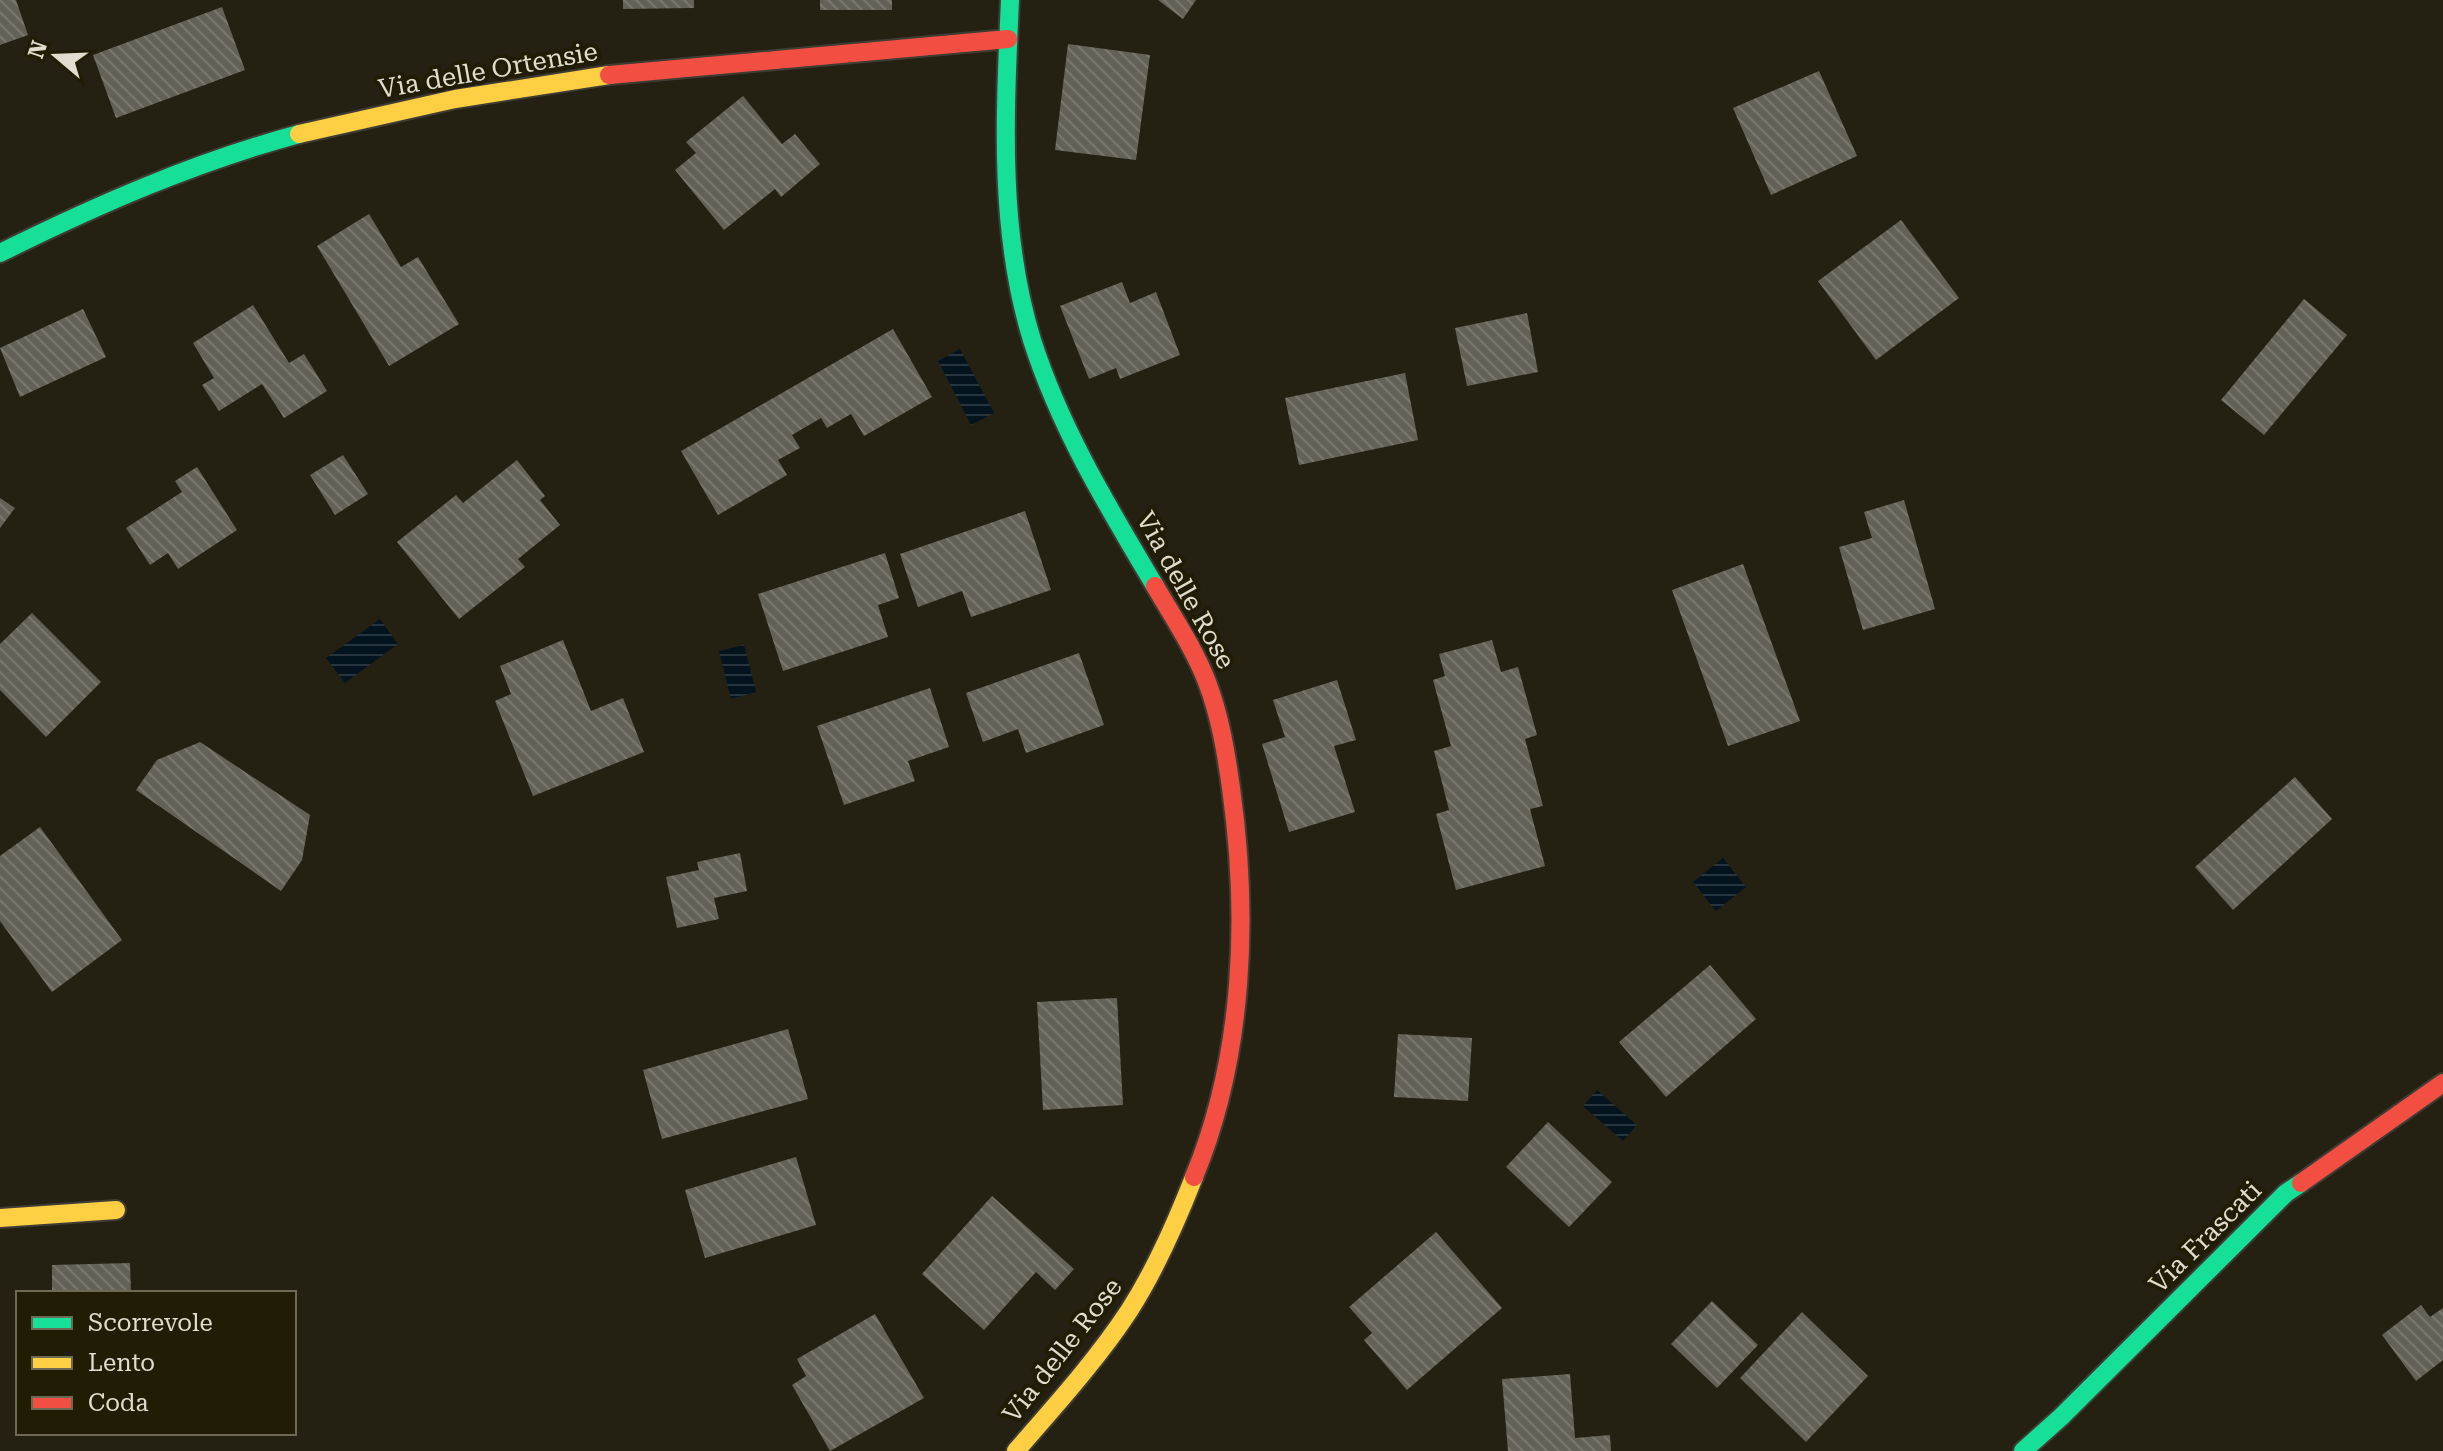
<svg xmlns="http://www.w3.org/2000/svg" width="2443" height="1451" font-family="'Roboto Serif',serif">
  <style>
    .water { fill: url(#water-rules) }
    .building { fill: url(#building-back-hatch) }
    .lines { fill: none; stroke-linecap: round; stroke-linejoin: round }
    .fast-casing { stroke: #3f3d33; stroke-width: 22 }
    .slow-casing { stroke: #3f3d33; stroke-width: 22 }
    .jam-casing { stroke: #3f3d33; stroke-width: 22 }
    .fast { stroke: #16e098; stroke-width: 18 }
    .slow { stroke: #ffcf43; stroke-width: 18 }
    .jam { stroke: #f24e42; stroke-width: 18 }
    .labels { text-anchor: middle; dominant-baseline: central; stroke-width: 8; stroke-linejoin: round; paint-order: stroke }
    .street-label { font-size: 26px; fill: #e0ddce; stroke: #211c04 }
  </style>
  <defs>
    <pattern id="water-rules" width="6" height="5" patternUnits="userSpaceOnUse" patternTransform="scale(2)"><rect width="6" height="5" fill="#03141f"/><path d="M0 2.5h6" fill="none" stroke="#27363e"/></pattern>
    <pattern id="building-back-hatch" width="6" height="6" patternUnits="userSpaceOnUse" patternTransform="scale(2)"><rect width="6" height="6" fill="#646256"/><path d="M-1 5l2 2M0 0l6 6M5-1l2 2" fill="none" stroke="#7a786d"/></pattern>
  </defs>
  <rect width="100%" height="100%" fill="#242113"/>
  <g class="water">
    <path d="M960,349L994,413L971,425L938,361Z"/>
    <path d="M380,619L398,644L345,683L326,658Z"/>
    <path d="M744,645L756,692L731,699L719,651Z"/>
    <path d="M1723,858L1746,887L1716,911L1693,882Z"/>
    <path d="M1597,1090L1637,1125L1623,1141L1583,1106Z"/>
  </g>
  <g class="building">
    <path d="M0,0H16L28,35L0,45Z"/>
    <path d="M623,0H694V8L623,9Z"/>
    <rect x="820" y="0" width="72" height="10"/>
    <path d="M1158,0H1196L1183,19Z"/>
    <path d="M222,7L245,70L116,118L93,55Z"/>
    <path d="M1068,44L1150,55L1136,160L1055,150Z"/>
    <path d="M1819,71L1857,156L1771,195L1733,108Z"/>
    <path d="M743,96L782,144L795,134L820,164L781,197L775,189L724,230L675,170L696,153L686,142Z"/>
    <path d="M369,214L401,267L418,257L459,324L389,366L317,246Z"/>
    <path d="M1901,220L1959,298L1876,360L1818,281Z"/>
    <path d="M1122,282L1130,303L1156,292L1180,355L1120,379L1116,368L1089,379L1060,306Z"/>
    <path d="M2304,299L2347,335L2264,435L2221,400Z"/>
    <path d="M253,305L289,363L304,354L327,391L284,418L262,384L219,411L202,385L214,378L193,343Z"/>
    <path d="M83,309L106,357L20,397L0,348Z"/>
    <path d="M1527,313L1538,372L1467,386L1455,328Z"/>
    <path d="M893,329L932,397L864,436L851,414L827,428L821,418L792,435L800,448L778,460L787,475L718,515L681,451Z"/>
    <path d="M1405,373L1418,440L1299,465L1285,398Z"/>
    <path d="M343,455L368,494L335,515L310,475Z"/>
    <path d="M517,460L545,496L540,500L560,525L518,559L525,567L459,619L397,542L456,495L463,503Z"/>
    <path d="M197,467L237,530L178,569L168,553L150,565L126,528L182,492L175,481Z"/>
    <path d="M0,498L15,508L0,528Z"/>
    <path d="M1904,500L1935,609L1863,630L1839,547L1872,538L1864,512Z"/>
    <path d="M1025,511L1051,590L971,617L962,591L918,607L900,554Z"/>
    <path d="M885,553L899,598L878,605L888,637L783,671L758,594Z"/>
    <path d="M1743,564L1800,721L1728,746L1672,590Z"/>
    <path d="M32,613L101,682L46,737L0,690V644Z"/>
    <path d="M563,640L591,711L623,698L644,752L533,796L495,701L511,694L500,666Z"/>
    <path d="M1492,640L1501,672L1518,667L1537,735L1525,739L1543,806L1530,809L1545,866L1456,890L1436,814L1449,810L1434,751L1451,746L1433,680L1445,676L1439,654Z"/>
    <path d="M1079,653L1104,725L1026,753L1018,729L983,742L966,693Z"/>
    <path d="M1337,680L1356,740L1334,746L1355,812L1289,832L1262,744L1285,737L1273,700Z"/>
    <path d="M930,688L949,747L908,761L915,781L844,805L817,726Z"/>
    <path d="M200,742L310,815L302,860L281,891L136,790L157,760Z"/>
    <path d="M2295,777L2332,819L2233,910L2195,867Z"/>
    <path d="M40,827L122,940L52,992L0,921V856Z"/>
    <path d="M740,853L747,891L714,898L719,919L677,928L666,877L699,870L697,862Z"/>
    <path d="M1710,965L1756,1019L1666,1097L1619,1042Z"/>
    <path d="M1117,998L1123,1105L1043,1110L1037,1002Z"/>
    <path d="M788,1029L808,1099L662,1139L643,1070Z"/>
    <path d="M1398,1034L1472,1038L1468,1101L1394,1097Z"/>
    <path d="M1548,1122L1612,1182L1569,1227L1506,1167Z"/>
    <path d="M796,1157L816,1225L705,1258L685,1190Z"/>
    <path d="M992,1196L1074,1269L1055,1290L1036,1272L984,1330L922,1274Z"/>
    <path d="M1436,1232L1502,1308L1407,1390L1364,1340L1372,1333L1349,1307Z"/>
    <path d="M130,1263L131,1293H52V1265Z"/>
    <path d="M1712,1301L1758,1345L1717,1388L1671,1344Z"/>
    <path d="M2421,1305L2430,1317L2443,1308V1360L2416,1381L2382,1335Z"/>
    <path d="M1802,1312L1868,1376L1806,1442L1740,1378Z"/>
    <path d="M875,1314L924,1398L830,1451L792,1385L806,1376L797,1359Z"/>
    <path d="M1570,1374L1575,1438L1610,1435L1611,1451H1508L1502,1379Z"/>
  </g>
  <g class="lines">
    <defs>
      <g id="fast">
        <path d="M1010,0C1005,113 998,230 1032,340C1060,428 1108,507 1155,586"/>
        <path d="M0,253C97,205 195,162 299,134"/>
        <path d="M2023,1451L2061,1417L2286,1193L2301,1183"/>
      </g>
      <g id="slow">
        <path d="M299,134L455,99L609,75"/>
        <path d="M0,1218L116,1210"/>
        <path d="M1016,1451C1055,1406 1096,1361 1129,1311C1156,1269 1176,1223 1194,1177"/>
      </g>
      <g id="jam">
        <path d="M609,75L1008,39"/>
        <path d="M1155,586C1173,617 1194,648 1207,682C1220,716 1226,752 1231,788C1249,916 1244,1056 1194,1177"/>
        <path d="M2301,1183L2443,1083"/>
      </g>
    </defs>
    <use href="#fast" class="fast-casing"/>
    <use href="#slow" class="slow-casing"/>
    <use href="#jam" class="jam-casing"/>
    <use href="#fast" class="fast"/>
    <use href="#slow" class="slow"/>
    <use href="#jam" class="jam"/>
  </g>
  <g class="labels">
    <g class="street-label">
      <text transform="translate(488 70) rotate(-10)">Via delle Ortensie</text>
      <text transform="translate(1186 590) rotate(61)">Via delle Rose</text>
      <text transform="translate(2205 1237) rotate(-45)">Via Frascati</text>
      <text transform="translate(1062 1350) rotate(-52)">Via delle Rose</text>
    </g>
  </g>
  <rect x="16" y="1291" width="280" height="144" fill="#211c04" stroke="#6d6955" stroke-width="2"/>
  <rect x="32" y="1317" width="40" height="12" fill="#16e098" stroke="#6d6955" stroke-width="2"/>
  <text x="88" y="1331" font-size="24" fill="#e0ddce">Scorrevole</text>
  <rect x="32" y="1357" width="40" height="12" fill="#ffcf43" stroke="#6d6955" stroke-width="2"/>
  <text x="88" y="1371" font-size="24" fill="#e0ddce">Lento</text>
  <rect x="32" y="1397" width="40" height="12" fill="#f24e42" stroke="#6d6955" stroke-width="2"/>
  <text x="88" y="1411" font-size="24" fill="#e0ddce">Coda</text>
  <g transform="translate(56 56) rotate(289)" stroke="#211c04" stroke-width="6" paint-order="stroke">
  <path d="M0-6L14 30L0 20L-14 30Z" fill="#e0ddce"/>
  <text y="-12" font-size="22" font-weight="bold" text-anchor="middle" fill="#e0ddce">N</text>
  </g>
</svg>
